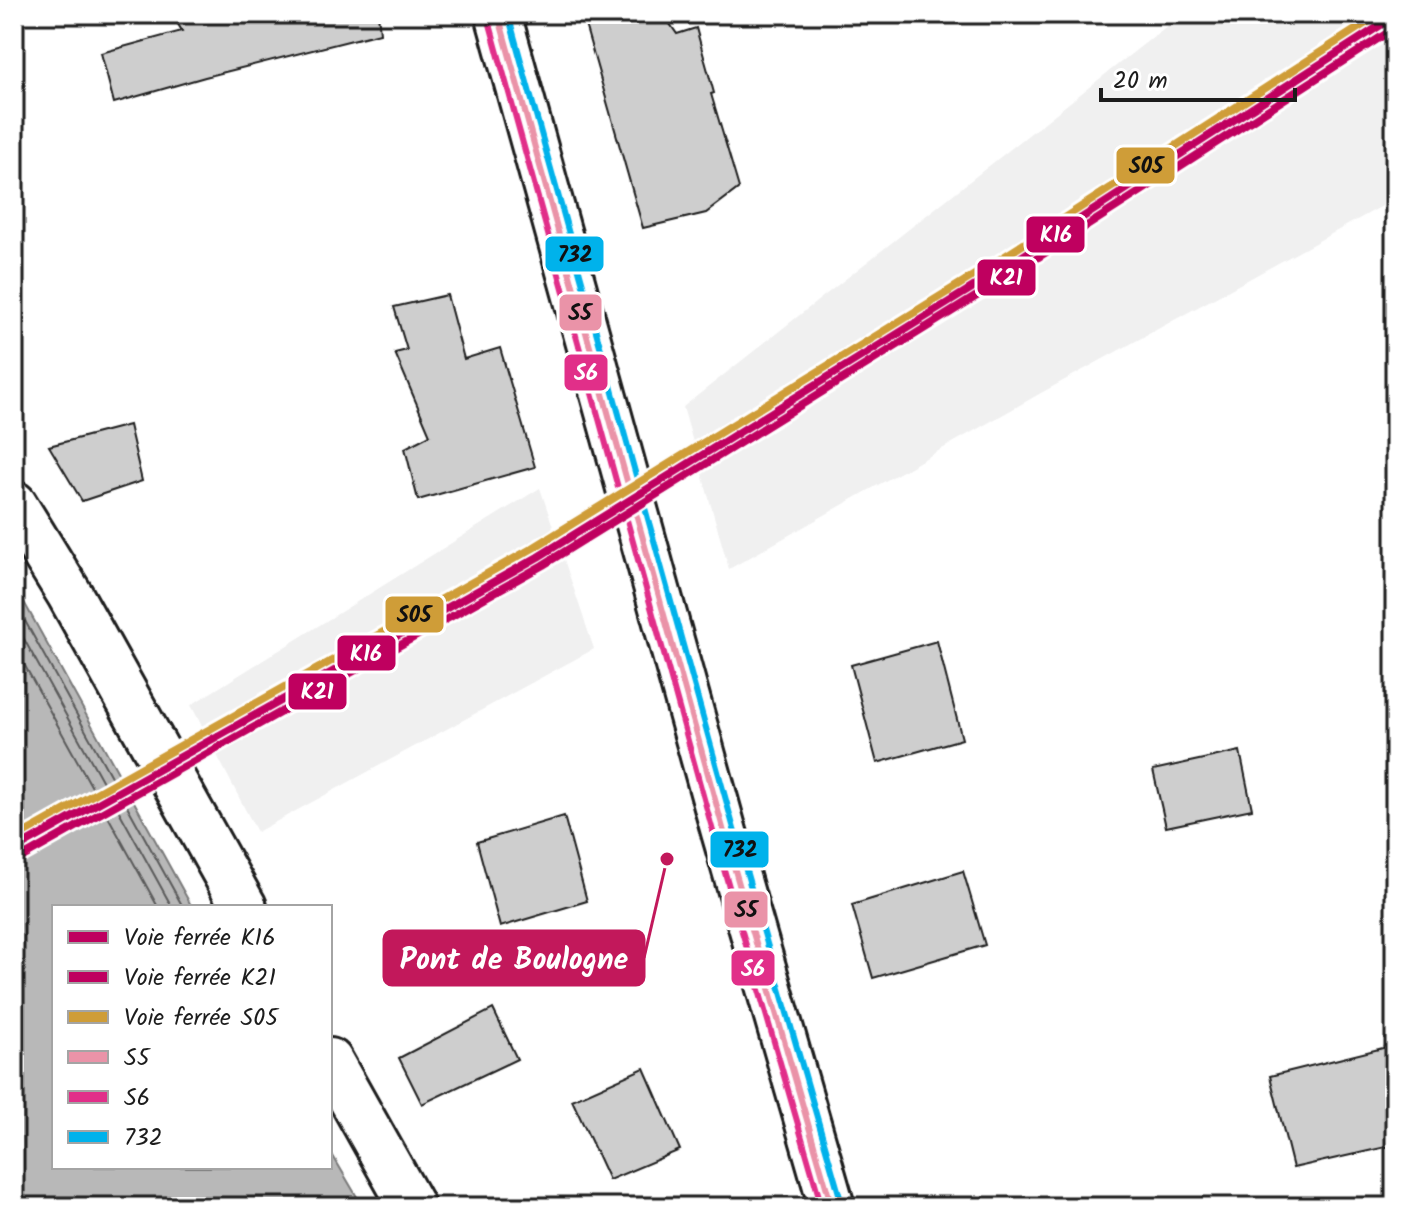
<svg xmlns="http://www.w3.org/2000/svg" width="1409" height="1221" font-family="Kalam,sans-serif">
  <style>
    .built { fill: #f0f0f0 }
    .water { fill: #b8b8b8; stroke: #7a7a7a; stroke-width: 2 }
    .lines { fill: none; stroke-linecap: round; stroke-linejoin: round }
    .shore { stroke: #5a5a5a; stroke-width: 2 }
    .building { fill: #cecece; stroke: #1c1c1c; stroke-width: 2 }
    .minor-casing { stroke: #1c1c1c; stroke-width: 50 }
    .major-casing { stroke: #1c1c1c; stroke-width: 50 }
    .minor { stroke: #fff; stroke-width: 44 }
    .major { stroke: #fff; stroke-width: 44 }
    .bus-1-casing { stroke: #fff; stroke-width: 12 }
    .bus-2-casing { stroke: #fff; stroke-width: 12 }
    .bus-3-casing { stroke: #fff; stroke-width: 12 }
    .bus-1 { stroke: #ea93a8; stroke-width: 6 }
    .bus-2 { stroke: #e12f89; stroke-width: 6 }
    .bus-3 { stroke: #00b2eb; stroke-width: 6 }
    .rail-1-casing { stroke: #fff; stroke-width: 14 }
    .rail-2-casing { stroke: #fff; stroke-width: 14 }
    .rail-3-casing { stroke: #fff; stroke-width: 14 }
    .rail-1 { stroke: #bf005f; stroke-width: 8 }
    .rail-2 { stroke: #bf005f; stroke-width: 8 }
    .rail-3 { stroke: #cf9d38; stroke-width: 8 }
    .leader { fill: none; stroke: #c2185b; stroke-width: 3 }
    .callout-dot { fill: #c2185b; stroke: #fff; stroke-width: 3 }
    .callout { fill: #c2185b; stroke: #c2185b; stroke-width: 3 }
    .callout-label { font-size: 30px; text-anchor: middle; font-weight: bold; fill: #fff }
    .line-badge { stroke: #fff; stroke-width: 3 }
    .badge-label { font-size: 22px; text-anchor: middle; font-weight: bold; fill: #fff }
    .pale-badge-label { font-size: 22px; text-anchor: middle; font-weight: bold; fill: #111 }
  </style>
  <rect width="100%" height="100%" fill="#fff"/>
  <filter id="ink" filterUnits="userSpaceOnUse"><feTurbulence type="fractalNoise" baseFrequency=".0125" numOctaves="2"/><feDisplacementMap in="SourceGraphic" scale="16" xChannelSelector="R" yChannelSelector="G"/><feConvolveMatrix kernelMatrix="1 2 1 2 8 2 1 2 1" color-interpolation-filters="sRGB"/></filter>
  <g filter="url(#ink)">
    <g class="built">
      <path d="M1182,14H1395V199L1041,393L729,569L683,407Z"/>
      <path d="M540,488L594,649L257,832L191,705Z"/>
    </g>
    <path class="water" d="M14,584L192,907H54V1167H330V1151L363,1207H14Z"/>
    <g class="lines">
      <g class="shore">
        <path d="M14,601L183,907"/>
        <path d="M14,621L172,907"/>
        <path d="M14,646L158,907"/>
      </g>
    </g>
    <g class="building">
      <path d="M172,14H378L380,33L205,77L114,103L101,53L182,31Z"/>
      <path d="M582,14H663L677,34L696,28L714,93L711,94L739,188L706,213L643,228Z"/>
      <path d="M447,295L464,359L500,348L535,467L418,500L405,448L430,435L395,353L407,350L394,307Z"/>
      <path d="M129,425L142,481L82,501L49,446Z"/>
      <path d="M937,641L962,739L877,763L851,665Z"/>
      <path d="M1240,751L1252,809L1166,827L1153,770Z"/>
      <path d="M564,816L587,901L500,927L477,842Z"/>
      <path d="M963,871L985,945L873,978L852,905Z"/>
      <path d="M493,1009L517,1059L422,1104L399,1058Z"/>
      <path d="M1395,1045V1145L1293,1168L1270,1076Z"/>
      <path d="M644,1068L680,1150L609,1180L572,1100Z"/>
    </g>
    <g class="lines">
      <defs>
        <g id="minor">
          <path d="M14,504L70,595L244,907"/>
          <path d="M330,1061L412,1207"/>
        </g>
        <path id="major" d="M498,14L724,832L832,1207"/>
      </defs>
      <use href="#minor" class="minor-casing"/>
      <use href="#major" class="major-casing"/>
      <use href="#minor" class="minor"/>
      <use href="#major" class="major"/>
      <defs>
        <path id="bus-1" d="M498,14L724,832L832,1207"/>
        <path id="bus-2" d="M488,17L714,835L822,1207"/>
        <path id="bus-3" d="M508,14L734,829L842,1204"/>
      </defs>
      <use href="#bus-1" class="bus-1-casing"/>
      <use href="#bus-2" class="bus-2-casing"/>
      <use href="#bus-3" class="bus-3-casing"/>
      <use href="#bus-1" class="bus-1"/>
      <use href="#bus-2" class="bus-2"/>
      <use href="#bus-3" class="bus-3"/>
      <defs>
        <path id="rail-1" d="M14,850L538,557L1004,268L1395,16"/>
        <path id="rail-2" d="M19,859L543,565L1009,276L1395,28"/>
        <path id="rail-3" d="M14,839L533,548L999,260L1380,14"/>
      </defs>
      <use href="#rail-1" class="rail-1-casing"/>
      <use href="#rail-2" class="rail-2-casing"/>
      <use href="#rail-3" class="rail-3-casing"/>
      <use href="#rail-1" class="rail-1"/>
      <use href="#rail-2" class="rail-2"/>
      <use href="#rail-3" class="rail-3"/>
    </g>
  </g>
  <path class="leader" d="M667 859L644 958"/>
  <circle class="callout-dot" cx="667" cy="859" r="8"/>
  <rect class="callout" x="384" y="931" width="260" height="54" rx="8"/>
  <g class="callout-label">
    <text x="514" y="969">Pont de Boulogne</text>
  </g>
  <g class="line-badge">
    <rect x="1115" y="146" width="61" height="39" rx="8" fill="#cf9d38"/>
    <rect x="1025" y="215" width="61" height="39" rx="8" fill="#bf005f"/>
    <rect x="544" y="235" width="61" height="38" rx="8" fill="#00b2eb"/>
    <rect x="976" y="258" width="61" height="39" rx="8" fill="#bf005f"/>
    <rect x="558" y="293" width="45" height="39" rx="8" fill="#ea93a8"/>
    <rect x="563" y="353" width="46" height="39" rx="8" fill="#e12f89"/>
    <rect x="384" y="595" width="61" height="39" rx="8" fill="#cf9d38"/>
    <rect x="336" y="634" width="61" height="38" rx="8" fill="#bf005f"/>
    <rect x="287" y="672" width="61" height="39" rx="8" fill="#bf005f"/>
    <rect x="709" y="830" width="61" height="39" rx="8" fill="#00b2eb"/>
    <rect x="723" y="890" width="46" height="39" rx="8" fill="#ea93a8"/>
    <rect x="730" y="949" width="46" height="38" rx="8" fill="#e12f89"/>
  </g>
  <g class="badge-label">
    <text x="1056" y="242">K16</text>
    <text x="1006" y="285">K21</text>
    <text x="586" y="380">S6</text>
    <text x="366" y="661">K16</text>
    <text x="317" y="699">K21</text>
    <text x="753" y="976">S6</text>
  </g>
  <g class="pale-badge-label">
    <text x="1146" y="173">S05</text>
    <text x="575" y="262">732</text>
    <text x="580" y="320">S5</text>
    <text x="414" y="622">S05</text>
    <text x="740" y="857">732</text>
    <text x="746" y="917">S5</text>
  </g>
  <rect width="1409" height="1221" fill="none" stroke="#fff" stroke-width="48"/>
  <rect x="24" y="24" width="1361" height="1173" fill="none" stroke="#1c1c1c" stroke-width="3" filter="url(#ink)"/>
  <rect x="52" y="905" width="280" height="264" fill="#ffffff" stroke="#a4a4a4" stroke-width="2"/>
  <rect x="68" y="931" width="40" height="12" fill="#bf005f" stroke="#a4a4a4" stroke-width="2"/>
  <text x="124" y="945" font-size="24" fill="#1c1c1c">Voie ferrée K16</text>
  <rect x="68" y="971" width="40" height="12" fill="#bf005f" stroke="#a4a4a4" stroke-width="2"/>
  <text x="124" y="985" font-size="24" fill="#1c1c1c">Voie ferrée K21</text>
  <rect x="68" y="1011" width="40" height="12" fill="#cf9d38" stroke="#a4a4a4" stroke-width="2"/>
  <text x="124" y="1025" font-size="24" fill="#1c1c1c">Voie ferrée S05</text>
  <rect x="68" y="1051" width="40" height="12" fill="#ea93a8" stroke="#a4a4a4" stroke-width="2"/>
  <text x="124" y="1065" font-size="24" fill="#1c1c1c">S5</text>
  <rect x="68" y="1091" width="40" height="12" fill="#e12f89" stroke="#a4a4a4" stroke-width="2"/>
  <text x="124" y="1105" font-size="24" fill="#1c1c1c">S6</text>
  <rect x="68" y="1131" width="40" height="12" fill="#00b2eb" stroke="#a4a4a4" stroke-width="2"/>
  <text x="124" y="1145" font-size="24" fill="#1c1c1c">732</text>
  <path d="M1101 88v12h194v-12" fill="none" stroke="#1c1c1c" stroke-width="4"/>
  <text x="1113" y="88" font-size="24" fill="#1c1c1c" stroke="#ffffff" stroke-width="6" paint-order="stroke">20 m</text>
</svg>
